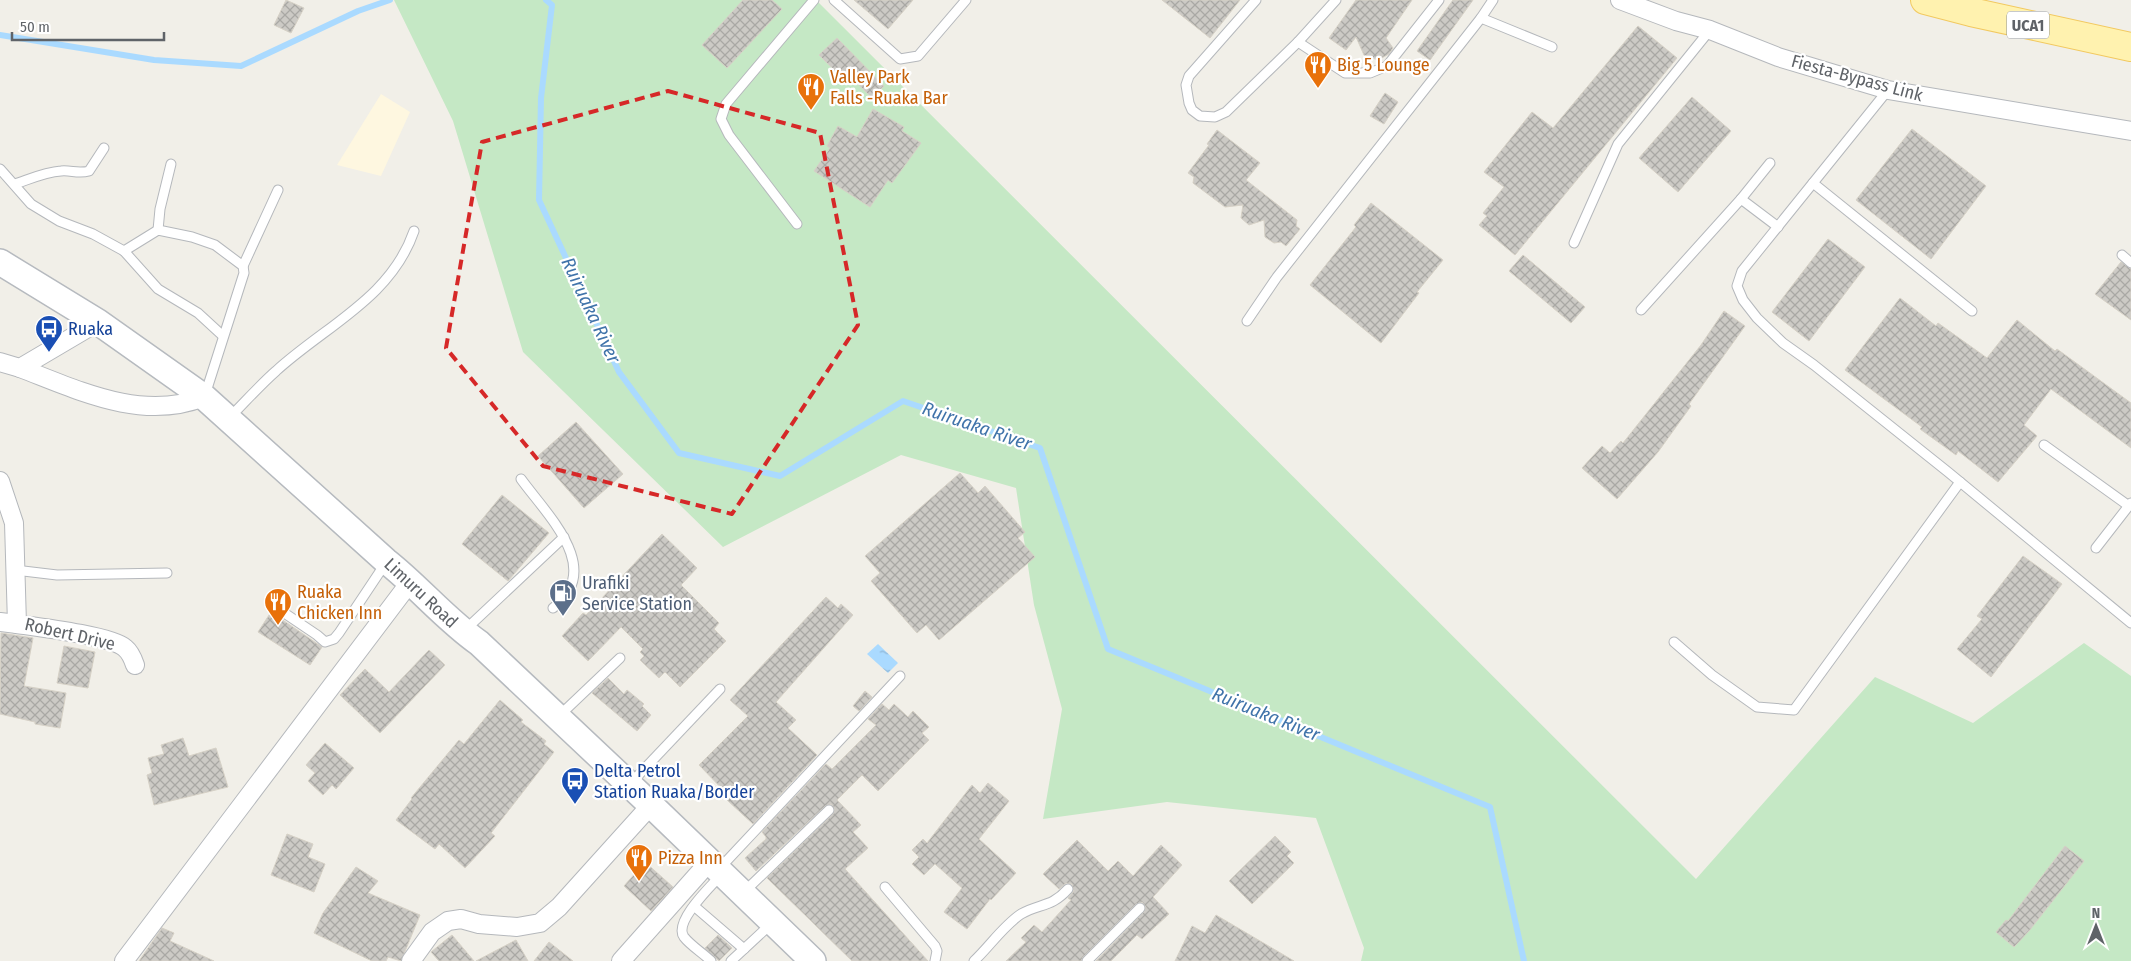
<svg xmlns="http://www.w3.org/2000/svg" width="2131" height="961" font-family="'Fira Sans Condensed',sans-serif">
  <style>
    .commercial { fill: #fef7e0 }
    .garden { fill: #c5e8c5 }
    .water { fill: url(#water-ripples) }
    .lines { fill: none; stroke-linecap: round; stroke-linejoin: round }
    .stream { stroke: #aadaff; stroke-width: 6 }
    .building { fill: url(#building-cross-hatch); stroke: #d6d1c6 }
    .service-casing { stroke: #b5b8bc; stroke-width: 11 }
    .minor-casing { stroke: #b5b8bc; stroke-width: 20 }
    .secondary-casing { stroke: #b6babf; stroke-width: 28 }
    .primary-casing { stroke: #f2c960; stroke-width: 30 }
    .service { stroke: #fff; stroke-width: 9 }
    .minor { stroke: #fff; stroke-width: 18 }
    .secondary { stroke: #fff; stroke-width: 25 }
    .primary { stroke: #fff2af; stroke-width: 28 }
    .marked { fill: none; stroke: #d62828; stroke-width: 4; stroke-dasharray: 10 6; stroke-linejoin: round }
    .labels { text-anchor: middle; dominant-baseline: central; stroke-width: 4.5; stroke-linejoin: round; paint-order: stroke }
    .shield { fill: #fff; stroke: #8f9295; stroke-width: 1 }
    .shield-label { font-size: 16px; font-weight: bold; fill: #5f6368 }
    .food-label { font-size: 18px; fill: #c56008; stroke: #fff; text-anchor: start }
    .street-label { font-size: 18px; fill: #5f6368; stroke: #fff }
    .transit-label { font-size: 18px; fill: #164399; stroke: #fff; text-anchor: start }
    .service-label { font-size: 18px; fill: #4e5e75; stroke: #fff; text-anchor: start }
    .water-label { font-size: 19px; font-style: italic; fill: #4174aa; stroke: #fff }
  </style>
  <defs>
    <pattern id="water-ripples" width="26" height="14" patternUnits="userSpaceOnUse" patternTransform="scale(1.25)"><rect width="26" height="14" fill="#aadaff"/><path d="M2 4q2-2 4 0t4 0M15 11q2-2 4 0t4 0" fill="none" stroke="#8eb4d2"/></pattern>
    <pattern id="building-cross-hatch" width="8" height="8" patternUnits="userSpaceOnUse" patternTransform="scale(1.25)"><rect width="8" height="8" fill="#cccac5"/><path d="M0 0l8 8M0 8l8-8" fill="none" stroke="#a9a8a4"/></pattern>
  </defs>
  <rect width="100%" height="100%" fill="#f1efe8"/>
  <path class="commercial" d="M381,94L410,112L381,176L337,165Z"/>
  <path class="garden" d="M394,0H816L1696,879L1875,677L1973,723L2084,643L2131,676V961H1361L1364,948L1316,818L1167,802L1043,819L1062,709L1034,605L1016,488L901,455L723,547L523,352L453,121Z"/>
  <path class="water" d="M878,644L898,663L888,673L867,654Z"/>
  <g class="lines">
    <g class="stream">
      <path d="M546,0L552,5L541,98L539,200L619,372L679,453L780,476L903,401L1040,448L1108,649L1490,807L1524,961"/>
      <path d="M0,35L154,60L241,66L358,11L390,0"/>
    </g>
  </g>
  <g class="building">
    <path d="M286,0L304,8L291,33L274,25Z"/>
    <path d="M743,0H772L782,9L727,68L702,45Z"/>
    <path d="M854,0H913L888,29Z"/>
    <path d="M1162,0H1240L1210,38Z"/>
    <path d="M1356,0H1412L1386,38L1393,48L1389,54L1378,60L1364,55L1356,37L1346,50L1329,38Z"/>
    <path d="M1453,0H1473L1430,60L1417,51Z"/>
    <path d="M1638,26L1677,58L1515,255L1479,225L1487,216L1483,213L1504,187L1484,172L1532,112L1553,128Z"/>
    <path d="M837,38L884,86L872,98L847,73L842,78L819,55Z"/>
    <path d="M1385,93L1398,102L1384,124L1370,116Z"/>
    <path d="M1692,97L1731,131L1678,192L1639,158Z"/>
    <path d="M873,109L904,127L902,131L921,143L892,183L888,180L870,207L814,171L830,148L827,146L838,126L857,137Z"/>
    <path d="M1912,129L1986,186L1931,259L1856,200Z"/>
    <path d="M1217,130L1260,163L1246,180L1297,220L1296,226L1300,229L1286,246L1281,242L1274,243L1265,237L1264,220L1249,225L1241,218L1243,205L1225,207L1193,183L1194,177L1188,173L1209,145L1207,144Z"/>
    <path d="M1371,203L1443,260L1417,292L1419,293L1381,343L1310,285L1356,227L1354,225Z"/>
    <path d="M1828,239L1865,267L1809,341L1772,312Z"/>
    <path d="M1523,255L1585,307L1571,323L1509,271Z"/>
    <path d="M2121,262L2131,269V320L2095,294Z"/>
    <path d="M1900,298L1936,326L1938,323L1987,358L2017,320L2055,351L2057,349L2131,403V448L2051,389L2024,425L2037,436L1998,482L1958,451L1956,455L1920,429L1922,427L1845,370Z"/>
    <path d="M1724,311L1745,326L1689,404L1691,406L1658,452L1617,499L1582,468L1602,446L1610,453L1621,441L1623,443L1701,345Z"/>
    <path d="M576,422L623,474L584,508L538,456Z"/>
    <path d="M960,473L978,493L985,486L1025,532L1018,538L1035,557L939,640L926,625L917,633L871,581L880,573L865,556Z"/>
    <path d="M502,495L549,533L508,581L462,544Z"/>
    <path d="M662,534L697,568L681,585L719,623L714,629L726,641L680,687L665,672L659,678L640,660L644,656L640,652L643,649L621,627L588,661L562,636L583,613L586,615Z"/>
    <path d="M2023,556L2062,584L1991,677L1957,649L1982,619L1977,616Z"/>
    <path d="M826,597L838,608L841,604L853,615L776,702L796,720L788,728L817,755L753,824L727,800L730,797L699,765L748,716L730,700Z"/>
    <path d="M271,612L322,647L310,665L258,632Z"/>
    <path d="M1,633L33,638L24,686L66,693L60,728L35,724V722L0,714Z"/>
    <path d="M64,646L95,652L88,688L57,683Z"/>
    <path d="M429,650L445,665L380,733L340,695L365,669L389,692Z"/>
    <path d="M608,678L624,694L627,690L644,704L642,706L651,715L637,731L592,693Z"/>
    <path d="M865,691L872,697L859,711L853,706Z"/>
    <path d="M500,700L523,720L521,722L546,741L544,744L554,752L491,833L495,836L465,868L439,844L435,849L396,820L412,799L411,798L459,740L464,744Z"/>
    <path d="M882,704L889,710L894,704L908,717L913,711L929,727L922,733L929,740L878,791L862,775L837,800L861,825L853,832L868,848L845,869L928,961H852L767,878L833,814L835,809L831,804L825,806L756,871L745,858L766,839V837L762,832L826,764L832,769L876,725L868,719Z"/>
    <path d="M183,738L189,756L216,748L228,787L154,805L147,775L152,773L148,758L164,754L161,745Z"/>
    <path d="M325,743L354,768L336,789L332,785L323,795L308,781L315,773L306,765Z"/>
    <path d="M988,783L1009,801L979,839L1016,873L991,900L990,899L967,929L944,912L962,888L935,864L924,875L912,864L919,857L912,850L923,839L927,843L972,785L980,793Z"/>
    <path d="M287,834L313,844L308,857L325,864L314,892L271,875Z"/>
    <path d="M1275,836L1291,852L1287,856L1294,863L1252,904L1229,881Z"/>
    <path d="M1077,840L1108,871L1118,861L1133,876L1161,845L1182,865L1153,897L1169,914L1142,939L1137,935L1111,961H1096L1144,912L1146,907L1142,902L1136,904L1083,957L1081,961H1006L1026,942L1021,938L1034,925L1042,932L1071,900L1068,898L1074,891L1072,884L1066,883L1059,889L1043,874Z"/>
    <path d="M2065,846L2084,861L2029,931L2014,947L1996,932L2006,920L2008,921Z"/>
    <path d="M645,862L673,887L651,911L624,886Z"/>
    <path d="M356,867L378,881L368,893L420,915L401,961L388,957L386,961H372L314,933L323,913Z"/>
    <path d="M1216,915L1294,961H1175L1192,926L1205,933Z"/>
    <path d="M162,928L174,933L170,941L214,961H139Z"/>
    <path d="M452,935L474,961H439L431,952Z"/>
    <path d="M718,935L732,948L719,961L705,948Z"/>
    <path d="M516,940L528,961H476Z"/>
    <path d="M549,942L573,961H534Z"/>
  </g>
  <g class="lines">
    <defs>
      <g id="service">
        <path d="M834,0L900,59L918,56L966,0"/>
        <path d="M1256,0L1189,76L1186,85L1189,103L1192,110L1200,116L1215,117L1226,112L1298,42L1336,0"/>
        <path d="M1481,18L1552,47"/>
        <path d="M1298,42L1345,73H1370L1387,66L1439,0"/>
        <path d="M1888,90L1742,271L1737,286L1743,300L1757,318L1783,343L1814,365L1948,472L2131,623"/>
        <path d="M0,169L31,204L59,221L93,234L124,251L158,230L192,237L215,245L243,266L244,273L205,395"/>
        <path d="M1813,183L1972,311"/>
        <path d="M15,184C30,179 45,172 61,171C71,170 78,174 89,171L104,148"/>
        <path d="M1741,199L1770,163"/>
        <path d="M797,224L729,135L721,119L726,104L814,0"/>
        <path d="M158,230L160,209L171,164"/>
        <path d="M1574,243L1618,144L1710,30"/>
        <path d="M124,251L158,289L198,313L223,336"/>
        <path d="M2122,255L2131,263"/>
        <path d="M243,266L278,190"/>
        <path d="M1641,310L1741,199L1778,227"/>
        <path d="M1247,321L1277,277L1481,18L1493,0"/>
        <path d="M230,417C245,402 260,385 276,371C325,326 391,298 414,231"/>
        <path d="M2044,445L2129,506"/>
        <path d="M521,479C547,515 605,569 553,608"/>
        <path d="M2096,548L2131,503"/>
        <path d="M15,570L57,575L167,573"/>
        <path d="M271,604L317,635L325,642L334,639L339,633L385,564"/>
        <path d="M465,630L564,537"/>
        <path d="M1674,642L1712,675L1757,707L1794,710L1960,482"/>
        <path d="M559,716L620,658"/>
        <path d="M630,784L720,689"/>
        <path d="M720,868L900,676"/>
        <path d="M885,887L935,946L937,951L935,961"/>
        <path d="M744,892L829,810"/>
        <path d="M694,906L744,949"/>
        <path d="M711,961C703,953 691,946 684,937C673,922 711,886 721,875"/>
        <path d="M731,961L772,923"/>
        <path d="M974,961C990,946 1003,926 1021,914C1040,903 1051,908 1068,889"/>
        <path d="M1087,961L1140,908"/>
      </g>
      <g id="minor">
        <path d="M1620,0L1676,21L1710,30L1778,57L1888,90L2131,131"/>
        <path d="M0,362L20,368L98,322"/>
        <path d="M20,368C78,390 142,422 204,397"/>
        <path d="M0,481L14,523L17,624C38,627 112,636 125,648C130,652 133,659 135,665"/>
        <path d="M0,622L17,624"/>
        <path d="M124,961L411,581"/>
        <path d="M411,961L432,932L448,921L461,919L479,924L517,927L540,923L559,907L651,805"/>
        <path d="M621,961L709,862"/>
      </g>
      <path id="secondary" d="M0,262L98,322L204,397L386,561C419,587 446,620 479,643L651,805L813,961"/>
      <path id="primary" d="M1925,0L1971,12L2131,47"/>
    </defs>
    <use href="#service" class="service-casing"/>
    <use href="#minor" class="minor-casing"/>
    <use href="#secondary" class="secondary-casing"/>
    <use href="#primary" class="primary-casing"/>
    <use href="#service" class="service"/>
    <use href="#minor" class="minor"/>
    <use href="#secondary" class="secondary"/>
    <use href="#primary" class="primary"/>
  </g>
  <path class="marked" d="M668,91L820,133L858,325L732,514L543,466L446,348L482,142Z"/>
  <defs>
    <symbol id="restaurant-pin" viewBox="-11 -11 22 30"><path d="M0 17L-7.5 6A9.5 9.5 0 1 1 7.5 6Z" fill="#e8710a" stroke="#fff"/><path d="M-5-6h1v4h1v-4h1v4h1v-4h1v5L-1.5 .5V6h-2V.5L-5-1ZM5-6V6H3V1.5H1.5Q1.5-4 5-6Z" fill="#fff"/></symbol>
    <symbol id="bus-pin" viewBox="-11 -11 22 30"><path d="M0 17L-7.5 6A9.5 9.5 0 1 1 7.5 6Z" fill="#1a4fb4" stroke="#fff"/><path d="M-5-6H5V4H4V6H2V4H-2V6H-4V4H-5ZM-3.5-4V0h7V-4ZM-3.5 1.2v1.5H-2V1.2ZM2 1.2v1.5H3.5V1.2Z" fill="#fff"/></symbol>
    <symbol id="fuel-pin" viewBox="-11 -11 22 30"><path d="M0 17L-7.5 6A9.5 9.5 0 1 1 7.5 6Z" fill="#5c6f8a" stroke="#fff"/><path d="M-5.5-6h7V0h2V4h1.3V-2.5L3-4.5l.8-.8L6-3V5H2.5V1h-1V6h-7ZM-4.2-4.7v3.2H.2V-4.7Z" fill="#fff"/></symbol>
  </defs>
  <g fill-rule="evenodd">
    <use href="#restaurant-pin" x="1302" y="49" width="32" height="43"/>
    <use href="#restaurant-pin" x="795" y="71" width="32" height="43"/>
    <use href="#bus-pin" x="33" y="313" width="32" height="43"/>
    <use href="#fuel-pin" x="547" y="577" width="32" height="43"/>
    <use href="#restaurant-pin" x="262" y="586" width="32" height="43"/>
    <use href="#bus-pin" x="559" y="765" width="32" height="43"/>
    <use href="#restaurant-pin" x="623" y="842" width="32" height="43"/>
  </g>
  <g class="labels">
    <rect class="shield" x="2007" y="11.5" width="42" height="27" rx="4"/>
    <g class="shield-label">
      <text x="2028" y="25">UCA1</text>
    </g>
    <g class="food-label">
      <text x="1337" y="65">Big 5 Lounge</text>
      <text x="830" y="77">Valley Park<tspan x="830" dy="21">Falls -Ruaka Bar</tspan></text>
      <text x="297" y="592">Ruaka<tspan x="297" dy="21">Chicken Inn</tspan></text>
      <text x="658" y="858">Pizza Inn</text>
    </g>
    <g class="street-label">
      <text transform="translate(1857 78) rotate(15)">Fiesta-Bypass Link</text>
      <text transform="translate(421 593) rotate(43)">Limuru Road</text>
      <text transform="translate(70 634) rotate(13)">Robert Drive</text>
    </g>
    <g class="transit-label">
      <text x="68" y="329">Ruaka</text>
      <text x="594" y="771">Delta Petrol<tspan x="594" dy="21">Station Ruaka/Border</tspan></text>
    </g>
    <g class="service-label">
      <text x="582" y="583">Urafiki<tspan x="582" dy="21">Service Station</tspan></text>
    </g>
    <g class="water-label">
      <text transform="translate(591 310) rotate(65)">Ruiruaka River</text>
      <text transform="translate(977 426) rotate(19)">Ruiruaka River</text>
      <text transform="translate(1266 714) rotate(22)">Ruiruaka River</text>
    </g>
  </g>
  <g transform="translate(2096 926)" stroke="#ffffff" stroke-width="4" paint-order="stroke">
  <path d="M0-4L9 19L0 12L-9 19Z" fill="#5f6368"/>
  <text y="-8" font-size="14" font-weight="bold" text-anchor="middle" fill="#5f6368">N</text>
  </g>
  <path d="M12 32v8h152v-8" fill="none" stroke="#5f6368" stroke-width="2.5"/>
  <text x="20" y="32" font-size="15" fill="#5f6368" stroke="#ffffff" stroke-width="4" paint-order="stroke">50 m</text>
</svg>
